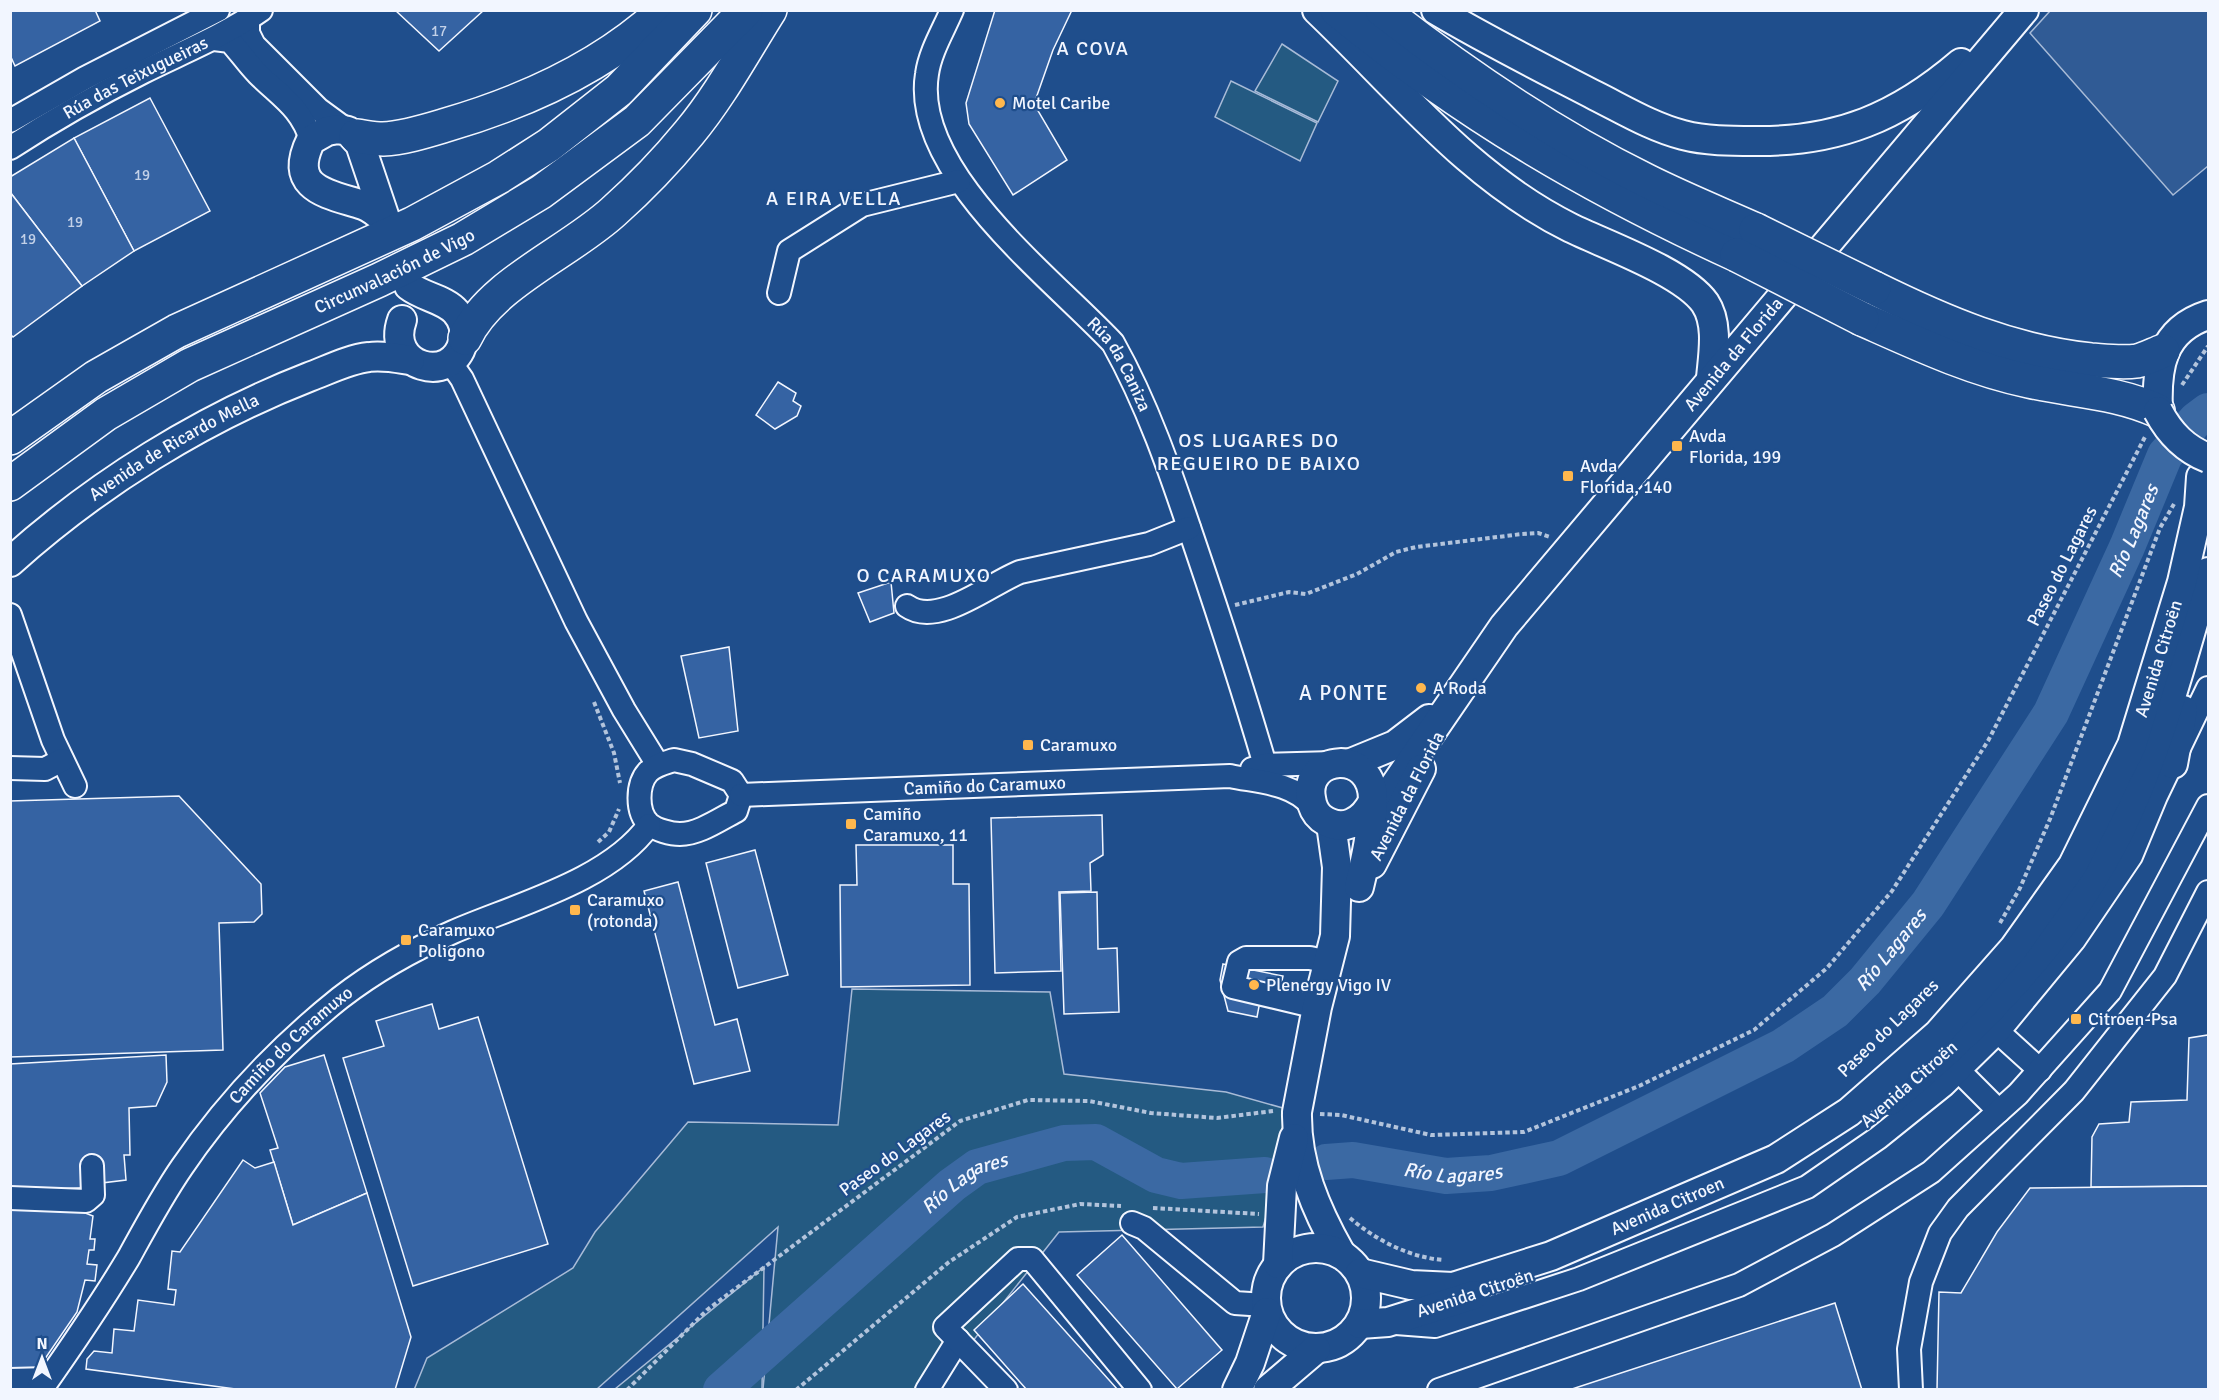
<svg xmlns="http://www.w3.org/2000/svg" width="2219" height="1400" font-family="Signika,sans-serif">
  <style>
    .green { fill: #245a82; stroke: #a8bbd7; stroke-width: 1.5 }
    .parking { fill: #305b95; stroke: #a8bbd7; stroke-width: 1.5 }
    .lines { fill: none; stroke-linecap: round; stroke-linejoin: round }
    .river { stroke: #3b69a3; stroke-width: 36 }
    .building { fill: #3563a3; stroke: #f2f6ff; stroke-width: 1.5 }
    .minor-casing { stroke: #f2f6ff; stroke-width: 26 }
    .major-casing { stroke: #f2f6ff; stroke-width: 32 }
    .highway-casing { stroke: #f2f6ff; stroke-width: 36 }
    .path { stroke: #b3c4dc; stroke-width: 4; stroke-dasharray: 4.5 3; stroke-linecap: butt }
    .minor { stroke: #1f4e8c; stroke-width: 22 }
    .major { stroke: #1f4e8c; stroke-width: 28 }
    .highway { stroke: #1f4e8c; stroke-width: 33 }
    .major-bridge-casing { stroke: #f2f6ff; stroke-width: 32; stroke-linecap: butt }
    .highway-bridge-casing { stroke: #f2f6ff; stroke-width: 36; stroke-linecap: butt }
    .major-bridge { stroke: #1f4e8c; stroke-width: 28 }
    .highway-bridge { stroke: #1f4e8c; stroke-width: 33 }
    .poi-dot { fill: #ffb74d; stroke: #1f4e8c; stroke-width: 2 }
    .labels { text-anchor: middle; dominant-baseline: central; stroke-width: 4.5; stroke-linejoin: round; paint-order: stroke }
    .number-label { font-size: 15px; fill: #c3d1e8 }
    .street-label { font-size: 18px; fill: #f2f6ff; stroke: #1f4e8c }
    .poi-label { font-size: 18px; fill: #f2f6ff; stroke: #1f4e8c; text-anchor: start }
    .neighbourhood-label { font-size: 20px; letter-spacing: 1.5px; fill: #f2f6ff; stroke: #1f4e8c }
    .water-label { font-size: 20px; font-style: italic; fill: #f2f6ff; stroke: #1f4e8c }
    .quarter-label { font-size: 21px; letter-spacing: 1.5px; fill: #f2f6ff; stroke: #1f4e8c }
  </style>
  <rect width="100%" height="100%" fill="#1f4e8c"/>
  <g class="green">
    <path d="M1282,44L1338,81L1318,122L1255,91Z"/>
    <path d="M1231,81L1317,123L1300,161L1215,117Z"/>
    <path d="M852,989L1050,992L1064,1074L1226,1092L1297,1112L1263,1227L1059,1232L935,1389H763L778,1227L597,1389L414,1390L427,1358L573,1268L595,1232L688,1122L838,1125Z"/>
    <path d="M764,1267L762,1389H615Z"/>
  </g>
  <path class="parking" d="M2050,11H2208V166L2173,195L2030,33Z"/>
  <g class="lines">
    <g class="river">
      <path id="s1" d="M1326,1162L1353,1160L1446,1176L1491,1173L1559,1158L1783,1046L1835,1011L1865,981L1928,904L2051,713L2127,547L2165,455L2196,420L2208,411"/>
      <path id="s2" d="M721,1390L952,1185L977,1167L1064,1143L1096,1142L1156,1175L1181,1181L1265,1175"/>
    </g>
  </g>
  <g class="building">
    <path d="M10,10H95L100,21L15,66L10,55Z"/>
    <path d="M395,10H484L439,51Z"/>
    <path d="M995,10H1072L1053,50L1034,104L1067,160L1013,195L969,124L966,103Z"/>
    <path d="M150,98L210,211L134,251L74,138Z"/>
    <path d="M74,138L134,251L82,286L10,192V177Z"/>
    <path d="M10,192L82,286L13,337L10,334Z"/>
    <path d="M778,382L796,393L793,401L801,406L797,416L775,429L756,415Z"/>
    <path d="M891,582L894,613L870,622L858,593Z"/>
    <path d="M729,647L738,731L699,738L681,656Z"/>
    <path d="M179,796L261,884L262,914L254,922L219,923L223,1050L10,1057V801Z"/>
    <path d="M1102,815L1103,855L1090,863L1091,891L1059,892L1061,971L995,973L991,818Z"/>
    <path d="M856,845H953V884H969L970,985L841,987L840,885H857Z"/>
    <path d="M755,850L788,975L738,988L706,863Z"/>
    <path d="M678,882L715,1025L737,1019L750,1071L694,1084L644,891Z"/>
    <path d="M1097,892L1098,949L1117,948L1119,1012L1064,1014L1060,893Z"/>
    <path d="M1223,964L1283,976L1277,1004L1260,1001L1257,1017L1228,1011L1220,980Z"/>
    <path d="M432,1004L439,1029L478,1017L548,1244L413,1286L343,1058L384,1046L376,1021Z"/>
    <path d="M2208,1035V1186L2091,1187L2092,1137L2099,1124L2129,1122L2131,1102L2187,1100L2189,1038Z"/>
    <path d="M166,1055L167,1082L156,1106L129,1108L130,1155H124L126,1180L102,1183V1187L10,1191V1064Z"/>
    <path d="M324,1055L367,1193L293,1225L270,1150L278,1148L260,1093L285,1067Z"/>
    <path d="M243,1160L255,1168L274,1162L293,1225L367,1193L411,1337L395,1390H243L86,1369L87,1359L94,1351L112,1353L114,1329L134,1331L138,1300L174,1305L176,1290L168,1289L172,1251L180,1252Z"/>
    <path d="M2208,1186V1390H1937L1939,1292L1961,1293L1997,1232L2030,1188Z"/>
    <path d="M10,1203L70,1207L93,1216L90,1239H95L94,1250H89L87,1264L97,1265L95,1281L85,1280L77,1312L38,1369L10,1373Z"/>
    <path d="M1122,1235L1222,1350L1177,1389L1077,1275Z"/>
    <path d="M1023,1284L1118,1390H1027L974,1330Z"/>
    <path d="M1835,1303L1862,1390H1569Z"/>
  </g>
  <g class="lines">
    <defs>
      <g id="minor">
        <path id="s3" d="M952,10C943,31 930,52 927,74C911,171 1053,279 1113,343C1150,409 1173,480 1197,551C1221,622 1244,693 1265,765"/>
        <path d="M248,20V33L254,45L318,109L348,131"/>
        <path d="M214,39L230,41C240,52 248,64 258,74C280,96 302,108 311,140"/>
        <path d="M10,121L85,78L218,10"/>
        <path id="s4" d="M10,148C53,120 97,95 143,72C183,52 224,36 261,10"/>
        <path d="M779,293L789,251L862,205L959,181"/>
        <path d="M450,362L462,379L576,621L624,710L658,765"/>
        <path d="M907,606C938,628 991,583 1020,572L1149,544L1189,528"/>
        <path d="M10,615L53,740L75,786"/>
        <path d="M674,760L692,764L732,781L741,795L736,811C720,819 699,834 680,834C671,834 656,830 649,824C636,812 637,784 648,772C655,765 665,763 674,760Z"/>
        <path d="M10,768L45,769L62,760"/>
        <path d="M1252,769L1265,765L1333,763"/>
        <path id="s5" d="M741,795L1230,776C1258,782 1292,782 1312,806"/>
        <path d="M1317,1007L1233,987L1239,962L1246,958H1310L1329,962"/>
        <path d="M1998,1032L2040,1070"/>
        <path d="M1959,1071L1999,1111"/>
        <path d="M10,1198L86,1201L93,1195L92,1166"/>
        <path d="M1132,1223L1144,1228L1235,1303L1265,1305"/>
        <path d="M1396,1323L1435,1326L1579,1279L1807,1187L1878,1138L1944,1085L1998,1032L2074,940L2131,856L2156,796L2208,688"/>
        <path d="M10,1380L48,1379"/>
        <path id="s6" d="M41,1390C72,1346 102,1302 129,1257C146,1226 162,1196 182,1167C225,1104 280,1046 340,998C375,971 412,950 453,932C515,905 609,881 649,825"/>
        <path d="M927,1390L958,1340"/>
        <path d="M1006,1390L945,1327L1018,1259H1032L1140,1390"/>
        <path d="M1439,1390L1739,1285L1833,1235L1931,1172L2018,1094L2110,991L2208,806"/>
        <path d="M1911,1390L1909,1349L1921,1282L1940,1233L1958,1208L2074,1091L2165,976L2208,892"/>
      </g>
      <g id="major">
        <path d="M1317,10C1399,88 1468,177 1571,228C1606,245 1683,272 1705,303C1719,324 1713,355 1711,378"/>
        <path d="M1436,10C1488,41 1542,68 1596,96C1624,110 1652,127 1683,135C1706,141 1730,141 1755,141C1838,142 1898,117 1961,63"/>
        <path d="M338,129L348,131L360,144L386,221C379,215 372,208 363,205C330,194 286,190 311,140L327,131Z"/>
        <path d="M402,320C385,367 452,386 463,342C466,332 464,321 456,312C445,299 423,297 409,286"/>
        <path d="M2158,411C2156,368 2161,330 2208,315"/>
        <path id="s7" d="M10,562C97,484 201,419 309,377C328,370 349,359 369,357C383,355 397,358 410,360"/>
        <path d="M1351,763L1395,745L1429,719"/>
        <path d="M2173,764L2183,710"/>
        <path id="s8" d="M1373,801L1393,788L1504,626L2024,10"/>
        <path d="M1331,824L1337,867L1335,936L1317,1007L1297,1112C1296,1164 1316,1210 1341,1254"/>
        <path d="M1372,864L1421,769"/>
        <path d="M1359,887C1366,858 1372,831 1373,801C1374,747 1303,755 1311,798C1312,806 1315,813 1321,818C1342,834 1363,822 1373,801"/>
        <path d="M1890,1101C1982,1025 2067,938 2120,830C2160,748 2182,659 2208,572"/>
        <circle cx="1316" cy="1298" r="50"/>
        <path d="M1278,1264L1282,1186L1294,1138"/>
        <path id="s9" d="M1360,1273L1411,1285L1453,1287L1551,1256L1776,1159L1849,1112L1938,1034L2014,948L2073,865L2132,745L2182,582L2199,507L2201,477"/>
        <path d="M1360,1324L1388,1322L1474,1295"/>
        <path d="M1237,1390L1250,1363L1267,1312"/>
        <path d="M1268,1390L1316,1349"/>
      </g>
      <g id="highway">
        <path d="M1337,10C1464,114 1589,187 1737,255"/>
        <path d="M1382,10C1464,74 1554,135 1647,181C1683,199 1720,214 1756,230"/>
        <path d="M356,136C365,137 374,139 383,139C404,138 426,131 446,125C525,102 603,67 664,10"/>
        <path d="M1874,288C1943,322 2013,352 2091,360C2106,361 2122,363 2137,361C2146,359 2155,354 2163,351"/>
        <path d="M1862,319C1916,343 1971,369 2029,381C2073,391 2117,392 2158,411"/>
        <path d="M465,338C490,284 568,253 613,212C640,188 666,161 689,133C720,96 744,51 770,10"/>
        <path d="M10,438L96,377L177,331L412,224L499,177L549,145L619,90L695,10"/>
        <path id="s10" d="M10,484L106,414L190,365L379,280L463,239L541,192L637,121L746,10"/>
      </g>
    </defs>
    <use href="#minor" class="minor-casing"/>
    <use href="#major" class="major-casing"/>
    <use href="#highway" class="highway-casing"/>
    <g class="path">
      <path d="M2182,385L2208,346"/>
      <path d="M1235,605L1289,592L1306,594L1357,574L1396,552L1416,547L1522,534L1538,533L1550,537"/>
      <path d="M594,702L614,753L620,783"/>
      <path d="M598,842L609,832L619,809"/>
      <path d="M2000,923L2020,888L2050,819L2160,528L2174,504"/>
      <path d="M1320,1114L1341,1115L1431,1135L1524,1132L1639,1086L1754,1030L1827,968L1892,891L1988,741L2146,435"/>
      <path d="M1153,1208L1259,1214"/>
      <path d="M1350,1218C1376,1240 1408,1257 1443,1260"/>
      <path d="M627,1390L707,1310L960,1121L1028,1100L1089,1101L1151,1113L1217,1118L1273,1111"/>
      <path d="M796,1390L949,1262L1017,1217L1080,1204L1121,1206"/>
    </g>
    <use href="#minor" class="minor"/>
    <use href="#major" class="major"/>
    <use href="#highway" class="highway"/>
    <defs>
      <path id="major-bridge" d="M2158,411C2170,434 2185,449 2208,458"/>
      <g id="highway-bridge">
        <path d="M1756,230L1874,288"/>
        <path d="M1737,255L1862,319"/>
      </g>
    </defs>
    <use href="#major-bridge" class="major-bridge-casing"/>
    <use href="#highway-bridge" class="highway-bridge-casing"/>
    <use href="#major-bridge" class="major-bridge"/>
    <use href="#highway-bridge" class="highway-bridge"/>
  </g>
  <g class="poi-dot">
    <circle cx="1000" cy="103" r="6"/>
    <rect x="1671" y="440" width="12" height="12" rx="3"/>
    <rect x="1562" y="470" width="12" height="12" rx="3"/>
    <circle cx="1421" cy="688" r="6"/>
    <rect x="1022" y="739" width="12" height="12" rx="3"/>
    <rect x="845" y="818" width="12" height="12" rx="3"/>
    <rect x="569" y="904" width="12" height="12" rx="3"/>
    <rect x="400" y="934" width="12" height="12" rx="3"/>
    <circle cx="1254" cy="985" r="6"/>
    <rect x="2070" y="1013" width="12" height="12" rx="3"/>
  </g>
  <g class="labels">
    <g class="number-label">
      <text x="439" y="31">17</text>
      <text x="142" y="175">19</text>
      <text x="75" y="222">19</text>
      <text x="28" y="239">19</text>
    </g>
    <g class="street-label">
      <text stroke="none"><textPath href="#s4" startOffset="144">Rúa das Teixugueiras</textPath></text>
      <text stroke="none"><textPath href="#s10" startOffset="441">Circunvalación de Vigo</textPath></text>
      <text stroke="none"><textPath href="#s8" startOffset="576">Avenida da Florida</textPath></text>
      <text stroke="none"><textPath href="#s3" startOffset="428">Rúa da Caniza</textPath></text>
      <text stroke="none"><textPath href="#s7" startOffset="201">Avenida de Ricardo Mella</textPath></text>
      <text transform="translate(2062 566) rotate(-63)">Paseo do Lagares</text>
      <text stroke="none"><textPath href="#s9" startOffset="1088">Avenida Citroën</textPath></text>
      <text stroke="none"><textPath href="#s5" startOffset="244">Camiño do Caramuxo</textPath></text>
      <text transform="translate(1407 796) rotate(-63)">Avenida da Florida</text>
      <text transform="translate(1888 1028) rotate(-44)">Paseo do Lagares</text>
      <text stroke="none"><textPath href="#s6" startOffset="428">Camiño do Caramuxo</textPath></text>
      <text transform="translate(1909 1084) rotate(-41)">Avenida Citroën</text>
      <text transform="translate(895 1153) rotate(-36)">Paseo do Lagares</text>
      <text stroke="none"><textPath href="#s9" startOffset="324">Avenida Citroen</textPath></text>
      <text transform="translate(1475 1293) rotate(-18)">Avenida Citroën</text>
    </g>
    <g class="poi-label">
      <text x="1012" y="103">Motel Caribe</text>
      <text x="1689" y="436">Avda<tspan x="1689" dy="21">Florida, 199</tspan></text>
      <text x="1580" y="466">Avda<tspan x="1580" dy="21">Florida, 140</tspan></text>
      <text x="1433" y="688">A Roda</text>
      <text x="1040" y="745">Caramuxo</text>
      <text x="863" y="814">Camiño<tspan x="863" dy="21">Caramuxo, 11</tspan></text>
      <text x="587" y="900">Caramuxo<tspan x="587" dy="21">(rotonda)</tspan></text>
      <text x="418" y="930">Caramuxo<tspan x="418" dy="21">Poligono</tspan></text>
      <text x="1266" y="985">Plenergy Vigo IV</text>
      <text x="2088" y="1019">Citroen-Psa</text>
    </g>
    <g class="neighbourhood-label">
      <text x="1093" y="48">A COVA</text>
      <text x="834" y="198">A EIRA VELLA</text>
      <text x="1259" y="440">OS LUGARES DO<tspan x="1259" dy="23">REGUEIRO DE BAIXO</tspan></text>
      <text x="924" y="575">O CARAMUXO</text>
    </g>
    <g class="water-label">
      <text stroke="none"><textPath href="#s1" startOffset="1118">Río Lagares</textPath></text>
      <text stroke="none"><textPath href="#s1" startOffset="632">Río Lagares</textPath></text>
      <text stroke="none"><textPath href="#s1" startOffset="128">Río Lagares</textPath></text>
      <text stroke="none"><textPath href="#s2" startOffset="321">Río Lagares</textPath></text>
    </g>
    <g class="quarter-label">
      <text x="1344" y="693">A PONTE</text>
    </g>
  </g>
  <rect width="2219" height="1400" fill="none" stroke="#f2f6ff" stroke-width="24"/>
  <g transform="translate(42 1358)" stroke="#1f4e8c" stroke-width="4.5" paint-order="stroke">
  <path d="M0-4.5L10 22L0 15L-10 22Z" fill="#f2f6ff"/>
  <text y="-9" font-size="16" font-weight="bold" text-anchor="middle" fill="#f2f6ff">N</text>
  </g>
</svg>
